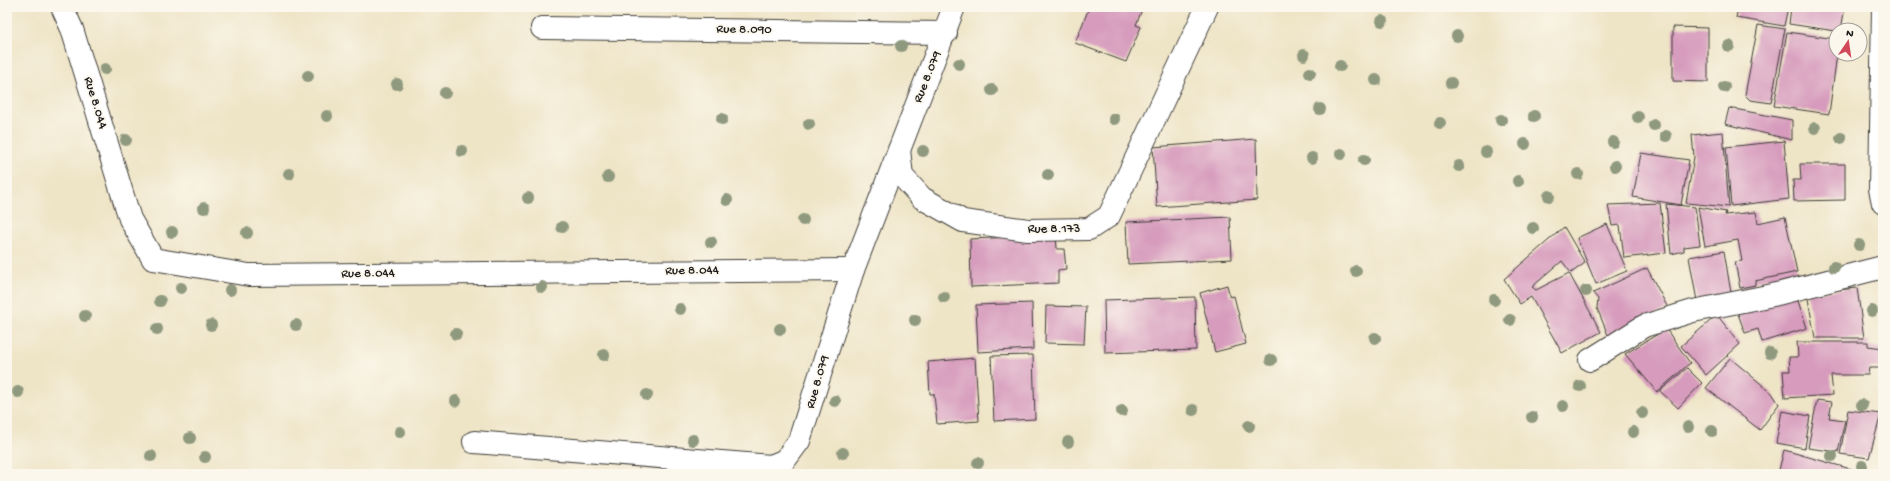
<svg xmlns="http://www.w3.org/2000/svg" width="1890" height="481" font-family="'Gochi Hand',sans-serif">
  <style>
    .building { fill: #d79cbd }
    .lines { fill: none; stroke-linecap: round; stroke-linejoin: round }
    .street-casing { stroke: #3c3a36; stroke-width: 24 }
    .street { stroke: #fff; stroke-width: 22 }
    .tree { fill: #8f997e }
    .labels { text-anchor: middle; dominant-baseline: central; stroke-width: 3.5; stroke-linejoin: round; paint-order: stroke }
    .street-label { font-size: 13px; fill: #1c1c1c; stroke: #fbf7ec }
  </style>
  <rect width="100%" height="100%" fill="#fbf7ec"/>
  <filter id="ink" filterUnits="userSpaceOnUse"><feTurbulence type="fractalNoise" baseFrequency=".025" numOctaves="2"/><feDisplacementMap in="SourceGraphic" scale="8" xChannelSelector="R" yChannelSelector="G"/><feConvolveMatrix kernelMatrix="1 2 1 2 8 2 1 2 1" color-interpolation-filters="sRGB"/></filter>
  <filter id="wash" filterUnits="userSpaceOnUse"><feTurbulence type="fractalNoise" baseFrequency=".012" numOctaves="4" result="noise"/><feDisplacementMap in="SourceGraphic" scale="16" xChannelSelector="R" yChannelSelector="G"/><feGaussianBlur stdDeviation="0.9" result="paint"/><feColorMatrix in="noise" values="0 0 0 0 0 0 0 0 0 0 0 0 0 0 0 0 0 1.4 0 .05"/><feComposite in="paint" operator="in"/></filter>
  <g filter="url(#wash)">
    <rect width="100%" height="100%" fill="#eee4c6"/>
    <g id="blocks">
      <g class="building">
        <path d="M1093,7H1143L1136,25L1141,27L1126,62L1075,43L1089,8L1092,9Z"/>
        <path d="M1738,7H1788L1784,26L1736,18Z"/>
        <path d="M1791,7H1845L1841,30L1836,31L1789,24Z"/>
        <path d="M1758,25L1785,29L1771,103L1750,100L1745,95Z"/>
        <path d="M1673,27L1708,28V82L1673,81Z"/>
        <path d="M1787,32L1836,39L1837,54L1829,114L1774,106Z"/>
        <path d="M1729,108L1792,120V140L1725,124Z"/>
        <path d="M1723,132L1729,207L1686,203L1694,157L1692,135Z"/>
        <path d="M1256,139L1257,200L1157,207L1153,147Z"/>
        <path d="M1784,141L1789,199L1731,206L1726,147Z"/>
        <path d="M1641,153L1689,160L1681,205L1633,197Z"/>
        <path d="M1800,164H1845V200L1794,201L1793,180H1801Z"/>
        <path d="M1660,203L1666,253L1624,258L1620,225L1612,226L1608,205Z"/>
        <path d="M1666,204L1695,207L1700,245L1684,247V251L1671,254Z"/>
        <path d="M1698,207L1726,212L1725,215L1756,212L1758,223L1785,217L1797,272L1755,281V285L1740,288L1735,262L1742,261L1738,240L1705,246Z"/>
        <path d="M1230,217L1232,259L1128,264L1126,222Z"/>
        <path d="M1607,224L1627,271L1596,284L1577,238Z"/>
        <path d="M1564,227L1585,263L1571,273L1562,261L1532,287L1536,290L1569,273L1601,332L1562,353L1531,297L1520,304L1504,279Z"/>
        <path d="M1056,235L1057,249H1064L1066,269L1058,270V283L971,287L970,239Z"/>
        <path d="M1724,251L1731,293L1697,301L1689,257Z"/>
        <path d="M1647,268L1668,308L1610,340L1597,308L1598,299L1593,293Z"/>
        <path d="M1227,285L1230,297L1234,296L1246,344L1215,352L1200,293Z"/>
        <path d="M1857,288L1864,338H1815L1807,293Z"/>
        <path d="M1794,289L1807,328L1762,342L1758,329L1745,333L1734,303Z"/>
        <path d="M1195,297L1196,350L1105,353L1104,300Z"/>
        <path d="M1032,303L1033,349L978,352L976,305Z"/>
        <path d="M1046,306L1086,307L1084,344L1045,343Z"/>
        <path d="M1717,315L1740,344L1706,375L1681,346Z"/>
        <path d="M1666,329L1690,363L1657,392L1625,354Z"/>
        <path d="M1797,342H1868V346L1883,348V368H1869L1868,375H1831L1833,395L1785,398L1783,371H1790L1789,357H1798Z"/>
        <path d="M1033,355L1035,419L994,421L991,356Z"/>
        <path d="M975,358L979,421L937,424L934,394H930L928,362Z"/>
        <path d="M1730,358L1772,393L1779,404L1760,430L1706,388Z"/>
        <path d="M1687,368L1702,383L1678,408L1660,391Z"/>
        <path d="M1817,400L1832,402L1829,418L1845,420L1838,452L1808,448Z"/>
        <path d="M1848,410L1881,414L1869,458L1840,454Z"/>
        <path d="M1782,411L1810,416L1805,448L1776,443Z"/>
        <path d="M1784,450L1854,470L1853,474H1778Z"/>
      </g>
    </g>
  </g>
  <g filter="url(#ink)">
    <use href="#blocks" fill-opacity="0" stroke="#3c3a36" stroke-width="1"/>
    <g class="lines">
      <defs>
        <g id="street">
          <path d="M62,7L72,29L130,219L153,259L249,275L853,270"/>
          <path d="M1883,7L1880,189L1883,203"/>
          <path d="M542,28L946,33"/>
          <path d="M899,150L902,176L922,198L963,221L1028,230L1089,229L1109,216L1207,7"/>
          <path d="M1590,360L1644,326L1693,311L1773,295L1883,267"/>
          <path d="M474,442L771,466L785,460L799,441L853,270L954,7"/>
        </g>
      </defs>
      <use href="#street" class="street-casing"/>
      <use href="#street" class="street"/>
    </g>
    <g class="tree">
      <circle cx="1382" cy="21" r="6"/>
      <circle cx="1457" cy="36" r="6"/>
      <circle cx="901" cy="46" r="6"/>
      <circle cx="1729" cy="46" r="6"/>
      <circle cx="1304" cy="55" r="6"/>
      <circle cx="959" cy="64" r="6"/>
      <circle cx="1340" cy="66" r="6"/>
      <circle cx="105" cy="69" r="6"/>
      <circle cx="1310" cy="73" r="6"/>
      <circle cx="308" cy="76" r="6"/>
      <circle cx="1376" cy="80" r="6"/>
      <circle cx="1451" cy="83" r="6"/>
      <circle cx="397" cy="84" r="6"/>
      <circle cx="1724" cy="87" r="6"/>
      <circle cx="992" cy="90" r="6"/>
      <circle cx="445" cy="93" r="6"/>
      <circle cx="1320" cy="109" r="6"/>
      <circle cx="327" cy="116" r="6"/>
      <circle cx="1534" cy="116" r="6"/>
      <circle cx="1638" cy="117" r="6"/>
      <circle cx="722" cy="119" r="6"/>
      <circle cx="1114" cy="119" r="6"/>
      <circle cx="1501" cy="120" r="6"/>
      <circle cx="1440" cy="123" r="6"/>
      <circle cx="809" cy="124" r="6"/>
      <circle cx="1654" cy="125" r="6"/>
      <circle cx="1815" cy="128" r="6"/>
      <circle cx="1666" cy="136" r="6"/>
      <circle cx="1841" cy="138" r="6"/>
      <circle cx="126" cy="140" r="6"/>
      <circle cx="1613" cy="142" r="6"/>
      <circle cx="1525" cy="144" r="6"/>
      <circle cx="462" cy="151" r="6"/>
      <circle cx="923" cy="151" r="6"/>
      <circle cx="1486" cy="152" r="6"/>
      <circle cx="1341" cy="154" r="6"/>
      <circle cx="1312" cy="158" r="6"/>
      <circle cx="1364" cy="160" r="6"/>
      <circle cx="1459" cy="166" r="6"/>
      <circle cx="1615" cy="166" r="6"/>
      <circle cx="289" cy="174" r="6"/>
      <circle cx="1578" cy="174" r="6"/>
      <circle cx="1048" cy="175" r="6"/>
      <circle cx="608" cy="177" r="6"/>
      <circle cx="1518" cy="181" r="6"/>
      <circle cx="1549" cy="196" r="6"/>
      <circle cx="528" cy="198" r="6"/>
      <circle cx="727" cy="200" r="6"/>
      <circle cx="204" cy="208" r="6"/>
      <circle cx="803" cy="220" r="6"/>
      <circle cx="562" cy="227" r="6"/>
      <circle cx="1533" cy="228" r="6"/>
      <circle cx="172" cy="232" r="6"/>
      <circle cx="247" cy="233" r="6"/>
      <circle cx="711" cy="242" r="6"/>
      <circle cx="1859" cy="245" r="6"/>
      <circle cx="1834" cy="267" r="6"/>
      <circle cx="1356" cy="271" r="6"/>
      <circle cx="542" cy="287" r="6"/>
      <circle cx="181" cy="288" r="6"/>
      <circle cx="230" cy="290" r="6"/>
      <circle cx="1586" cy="291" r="6"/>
      <circle cx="944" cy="297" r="6"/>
      <circle cx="1494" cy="300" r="6"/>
      <circle cx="160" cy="301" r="6"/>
      <circle cx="680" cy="309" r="6"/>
      <circle cx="1872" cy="311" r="6"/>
      <circle cx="85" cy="316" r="6"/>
      <circle cx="915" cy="320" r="6"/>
      <circle cx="1510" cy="320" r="6"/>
      <circle cx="211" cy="325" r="6"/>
      <circle cx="296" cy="325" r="6"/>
      <circle cx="157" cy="329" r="6"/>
      <circle cx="780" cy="329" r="6"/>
      <circle cx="456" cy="334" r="6"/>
      <circle cx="1375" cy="338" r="6"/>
      <circle cx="1770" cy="353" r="6"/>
      <circle cx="604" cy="355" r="6"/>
      <circle cx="1271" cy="360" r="6"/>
      <circle cx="1580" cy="386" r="6"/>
      <circle cx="18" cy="392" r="6"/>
      <circle cx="647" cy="395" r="6"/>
      <circle cx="456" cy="401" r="6"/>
      <circle cx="835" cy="401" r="6"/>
      <circle cx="1862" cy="405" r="6"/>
      <circle cx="1563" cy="406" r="6"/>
      <circle cx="1193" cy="410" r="6"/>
      <circle cx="1122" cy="411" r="6"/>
      <circle cx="1642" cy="413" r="6"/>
      <circle cx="1532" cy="417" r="6"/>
      <circle cx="1249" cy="426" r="6"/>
      <circle cx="1688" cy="427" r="6"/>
      <circle cx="1712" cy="431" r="6"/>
      <circle cx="400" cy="432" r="6"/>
      <circle cx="1633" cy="432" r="6"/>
      <circle cx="190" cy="438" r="6"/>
      <circle cx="693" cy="440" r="6"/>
      <circle cx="1068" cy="442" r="6"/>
      <circle cx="843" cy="453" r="6"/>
      <circle cx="151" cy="456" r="6"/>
      <circle cx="1832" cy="456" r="6"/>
      <circle cx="205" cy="457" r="6"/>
      <circle cx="978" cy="463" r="6"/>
      <circle cx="1862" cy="466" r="6"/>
    </g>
  </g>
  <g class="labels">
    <g class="street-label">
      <text transform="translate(744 30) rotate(1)">Rue 8.090</text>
      <text transform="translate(928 77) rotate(-68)">Rue 8.079</text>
      <text transform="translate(95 103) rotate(73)">Rue 8.044</text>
      <text x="1054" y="229">Rue 8.173</text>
      <text transform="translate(692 271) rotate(-1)">Rue 8.044</text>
      <text transform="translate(368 274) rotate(-1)">Rue 8.044</text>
      <text transform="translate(818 382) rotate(-74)">Rue 8.079</text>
    </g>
  </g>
  <rect width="1890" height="481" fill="none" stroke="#fbf7ec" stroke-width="24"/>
  <g transform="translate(1848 42) rotate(13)"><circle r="19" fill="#fbf7ec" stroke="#a29f99"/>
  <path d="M0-3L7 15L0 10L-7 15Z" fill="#d1495b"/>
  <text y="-6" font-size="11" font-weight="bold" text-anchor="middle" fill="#1c1c1c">N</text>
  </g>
</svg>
